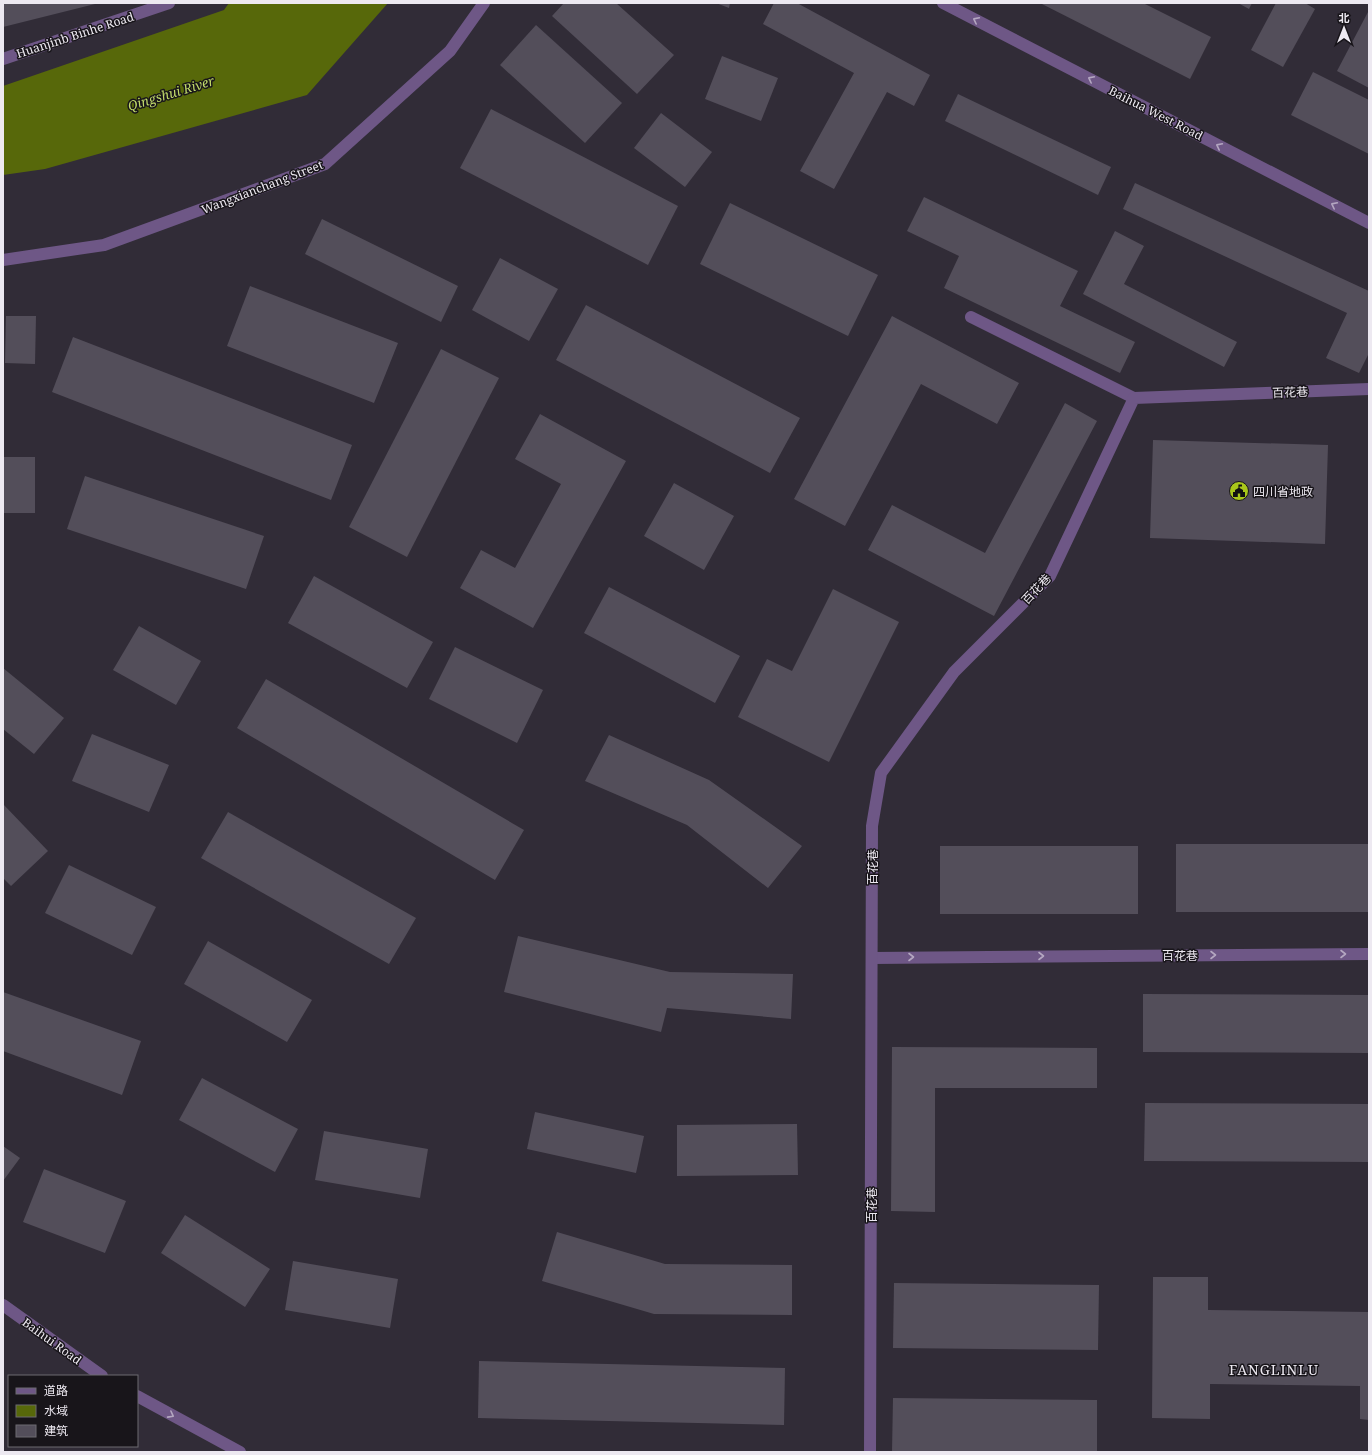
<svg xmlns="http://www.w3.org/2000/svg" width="1372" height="1455" font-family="'Noto Serif','Noto Sans SC',serif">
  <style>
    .water { fill: #57680a }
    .building { fill: #534e5a }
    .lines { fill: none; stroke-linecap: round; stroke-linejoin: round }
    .minor { stroke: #6e5786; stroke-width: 12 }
    .oneway { stroke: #b4a7c1 }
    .labels { text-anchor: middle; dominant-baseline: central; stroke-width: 3; stroke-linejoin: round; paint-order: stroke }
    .street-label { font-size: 12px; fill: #ede9f1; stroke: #18151a }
    .poi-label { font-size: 12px; fill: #ede9f1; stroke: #18151a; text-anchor: start }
    .water-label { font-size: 13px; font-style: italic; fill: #c2db6b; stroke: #18151a }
    .quarter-label { font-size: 14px; letter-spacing: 1px; fill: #ede9f1; stroke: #18151a }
  </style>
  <rect width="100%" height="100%" fill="#312c37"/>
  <path class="water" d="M229,3H388L307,95L45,169L3,175V86L224,10Z"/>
  <g class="building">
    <path d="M3,3H95V4L3,27Z"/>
    <path d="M564,3H616L674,55L637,94L552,16Z"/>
    <path d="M716,3H730L729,8Z"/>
    <path d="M774,3H797L930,75L914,106L887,92L834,189L800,171L854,73L763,24Z"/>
    <path d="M1040,3H1143L1211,37L1190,79Z"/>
    <path d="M1238,3H1252L1249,9Z"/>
    <path d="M1276,3H1305L1315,9L1283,67L1251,50Z"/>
    <path d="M1368,12L1369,13V88L1337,71Z"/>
    <path d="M536,25L622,103L585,143L500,65Z"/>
    <path d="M722,56L778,78L761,121L705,99Z"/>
    <path d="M1313,72L1369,100V154L1291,115Z"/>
    <path d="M958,94L1111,167L1098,195L945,121Z"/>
    <path d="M491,109L678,206L648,265L460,168Z"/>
    <path d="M661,113L712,152L685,187L634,148Z"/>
    <path d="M1135,183L1369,291V353L1359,373L1326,358L1347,313L1123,209Z"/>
    <path d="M924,197L1078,271L1060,306L1135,342L1120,373L944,288L959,256L907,231Z"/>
    <path d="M730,203L878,275L848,336L700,264Z"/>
    <path d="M322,219L458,286L441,322L305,254Z"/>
    <path d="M1115,231L1144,246L1124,284L1237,342L1224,367L1083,294Z"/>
    <path d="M500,258L558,289L529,341L472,310Z"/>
    <path d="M250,286L398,343L374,403L227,346Z"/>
    <path d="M586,305L800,418L770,473L556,360Z"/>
    <path d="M6,316H36L35,364L5,363Z"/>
    <path d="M892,316L1019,383L997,424L921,384L845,526L794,499Z"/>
    <path d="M73,337L352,445L331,500L52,392Z"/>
    <path d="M441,349L499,378L407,557L349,527Z"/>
    <path d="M1065,403L1097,421L994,616L868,550L892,505L985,553Z"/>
    <path d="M540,414L626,461L533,628L460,588L481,550L515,568L561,484L515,459Z"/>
    <path d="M1153,440L1328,445L1325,544L1150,538Z"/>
    <rect x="3" y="457" width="32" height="56"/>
    <path d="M85,476L264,536L246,589L67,529Z"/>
    <path d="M674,483L734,516L704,570L644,536Z"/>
    <path d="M314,576L433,642L407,688L288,623Z"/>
    <path d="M609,587L740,656L715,703L584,633Z"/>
    <path d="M833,589L899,622L829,762L738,717L767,659L792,671Z"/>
    <path d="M139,626L201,661L176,705L113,670Z"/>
    <path d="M455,647L543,690L517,743L429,699Z"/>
    <path d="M3,668L64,718L34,754L3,729Z"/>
    <path d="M266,679L524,830L495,880L237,728Z"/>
    <path d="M92,734L169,765L149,812L72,781Z"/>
    <path d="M609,735L709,780L802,846L768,888L687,825L585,781Z"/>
    <path d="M3,804L48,851L11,886L3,878Z"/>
    <path d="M228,812L416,918L389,964L201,858Z"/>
    <rect x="1176" y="844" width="193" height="68"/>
    <rect x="940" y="846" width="198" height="68"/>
    <path d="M69,865L156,907L132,955L45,913Z"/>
    <path d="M518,936L670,972L793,974L791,1019L667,1008L661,1032L504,992Z"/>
    <path d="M208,941L312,1000L287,1042L184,984Z"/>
    <path d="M3,992L141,1041L122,1095L3,1051Z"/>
    <path d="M1143,994L1369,995V1053L1143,1052Z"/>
    <path d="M892,1047L1097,1048V1088H935V1212L891,1211Z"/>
    <path d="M202,1078L298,1129L275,1172L179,1120Z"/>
    <path d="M1145,1103L1369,1104V1162L1144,1161Z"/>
    <path d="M535,1112L644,1136L636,1173L527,1149Z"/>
    <path d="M797,1124L798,1175L677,1176V1125Z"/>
    <path d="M324,1131L428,1149L420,1198L315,1180Z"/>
    <path d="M3,1146L20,1158L3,1181Z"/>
    <path d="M44,1169L126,1201L105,1253L23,1222Z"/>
    <path d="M185,1215L270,1269L245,1307L161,1253Z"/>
    <path d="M557,1232L665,1264L792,1265V1315L654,1314L542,1281Z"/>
    <path d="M293,1261L398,1279L390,1328L285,1310Z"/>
    <path d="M1153,1277H1208V1310L1369,1312V1420L1360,1419V1386L1210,1384V1419L1152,1418Z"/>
    <path d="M894,1283L1099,1285L1098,1350L893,1348Z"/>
    <path d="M479,1361L785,1368L784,1425L478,1418Z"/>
    <path d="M893,1398L1097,1400V1452H892Z"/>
  </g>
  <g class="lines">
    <g class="minor">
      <path d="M943,3L1369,223"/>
      <path d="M3,59L169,3"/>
      <path d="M3,260L104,245L325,164L450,51L484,3"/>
      <path d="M971,317L1134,398"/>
      <path d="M872,958L1369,954"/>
      <path d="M3,1305L102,1376"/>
      <path d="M137,1396L240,1452"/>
      <path d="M870,1452L872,826L881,773L954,672L1050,576L1134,398L1369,389"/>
    </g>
  </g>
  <defs><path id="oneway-chevron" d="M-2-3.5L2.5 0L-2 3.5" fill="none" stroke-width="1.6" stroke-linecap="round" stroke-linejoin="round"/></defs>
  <g class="oneway">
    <use href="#oneway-chevron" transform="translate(976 20) rotate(-153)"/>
    <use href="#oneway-chevron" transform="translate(1091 79) rotate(-153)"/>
    <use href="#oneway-chevron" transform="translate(1219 146) rotate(-153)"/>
    <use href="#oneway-chevron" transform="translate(1334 205) rotate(-153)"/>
    <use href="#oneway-chevron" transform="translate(1343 954)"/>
    <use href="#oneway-chevron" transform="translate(1213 955)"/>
    <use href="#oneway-chevron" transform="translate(1041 956)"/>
    <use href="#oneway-chevron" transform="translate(911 957)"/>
    <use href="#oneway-chevron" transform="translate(171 1415) rotate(28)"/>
  </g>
  <defs>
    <symbol id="civic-disc" viewBox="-11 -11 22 22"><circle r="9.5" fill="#a9c71a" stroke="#18151a"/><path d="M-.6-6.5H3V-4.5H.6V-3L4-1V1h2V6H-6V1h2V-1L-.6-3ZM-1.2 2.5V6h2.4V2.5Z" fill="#111"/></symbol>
  </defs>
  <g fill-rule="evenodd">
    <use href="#civic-disc" x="1228" y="480" width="22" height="22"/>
  </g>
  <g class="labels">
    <g class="street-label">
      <text transform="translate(75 35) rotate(-18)">Huanjinb Binhe Road</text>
      <text transform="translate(1156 113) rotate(27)">Baihua West Road</text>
      <text transform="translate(262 187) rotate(-21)">Wangxianchang Street</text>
      <text transform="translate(1290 392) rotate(-2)">百花巷</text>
      <text transform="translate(1036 589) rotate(-47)">百花巷</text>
      <text transform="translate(872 867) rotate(-90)">百花巷</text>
      <text x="1180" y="955">百花巷</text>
      <text transform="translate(871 1205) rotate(-90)">百花巷</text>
      <text transform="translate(52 1341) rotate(36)">Baihui Road</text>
    </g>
    <g class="poi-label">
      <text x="1253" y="491">四川省地政</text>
    </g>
    <g class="water-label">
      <text transform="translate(171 93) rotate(-17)">Qingshui River</text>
    </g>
    <g class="quarter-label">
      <text x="1274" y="1369">FANGLINLU</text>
    </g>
  </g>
  <rect width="1372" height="1455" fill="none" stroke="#ede9f1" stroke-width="8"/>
  <rect x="8" y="1375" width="130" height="72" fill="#18151a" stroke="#6d6a70"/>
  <rect x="16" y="1388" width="20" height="6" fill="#6e5786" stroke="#6d6a70"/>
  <text x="44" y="1395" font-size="12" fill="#ede9f1">道路</text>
  <rect x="16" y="1405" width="20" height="12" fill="#57680a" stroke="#6d6a70"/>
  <text x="44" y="1415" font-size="12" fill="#ede9f1">水域</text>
  <rect x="16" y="1425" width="20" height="12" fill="#534e5a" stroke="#6d6a70"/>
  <text x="44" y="1435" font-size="12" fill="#ede9f1">建筑</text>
  <g transform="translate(1344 28)" stroke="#18151a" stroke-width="3" paint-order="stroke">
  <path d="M0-3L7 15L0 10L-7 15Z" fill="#ede9f1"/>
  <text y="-6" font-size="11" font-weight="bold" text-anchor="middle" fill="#ede9f1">北</text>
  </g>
</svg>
